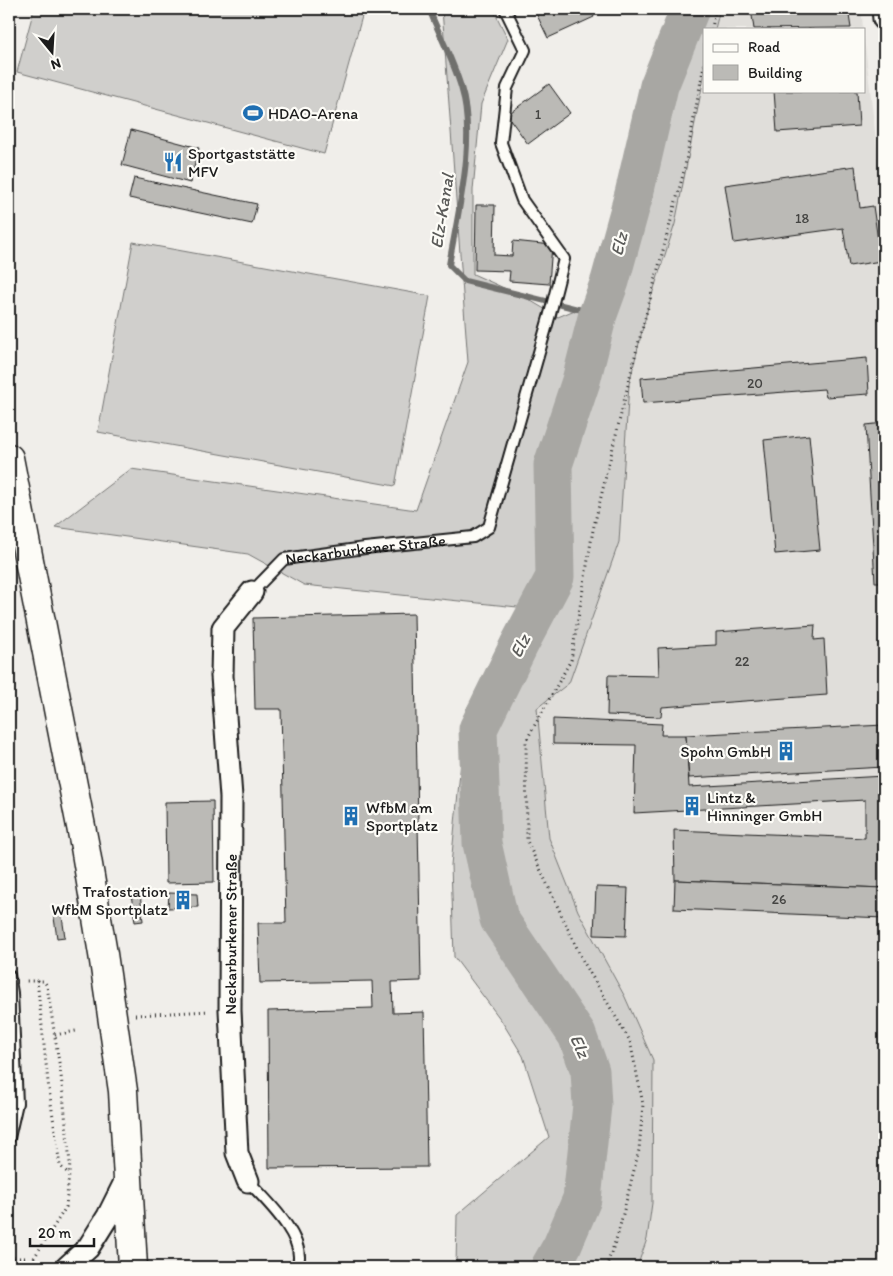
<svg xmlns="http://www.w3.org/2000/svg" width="893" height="1276" font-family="Itim,sans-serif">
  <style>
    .built { fill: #e0deda }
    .grass { fill: #d0cfcc; stroke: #767674 }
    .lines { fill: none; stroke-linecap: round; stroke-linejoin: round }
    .stream { stroke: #706f6d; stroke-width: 6 }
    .river { stroke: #a8a7a3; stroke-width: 39 }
    .building { fill: #bbbab6; stroke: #1c1c1c }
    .lane-casing { stroke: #1c1c1c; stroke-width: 14 }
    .street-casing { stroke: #1c1c1c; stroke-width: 25 }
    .primary-casing { stroke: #1c1c1c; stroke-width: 31 }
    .path { stroke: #1c1c1c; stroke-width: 3; stroke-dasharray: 1 4; stroke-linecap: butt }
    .lane { stroke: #fdfcf7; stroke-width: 10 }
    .street { stroke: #fdfcf7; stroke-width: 21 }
    .primary { stroke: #fdfcf7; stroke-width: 28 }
    .labels { text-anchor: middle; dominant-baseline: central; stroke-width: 4.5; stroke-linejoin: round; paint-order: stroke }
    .number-label { font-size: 14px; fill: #444442 }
    .poi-label { font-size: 16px; fill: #1c1c1c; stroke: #fdfcf7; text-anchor: start }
    .street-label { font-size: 16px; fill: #1c1c1c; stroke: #fdfcf7 }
    .water-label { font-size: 18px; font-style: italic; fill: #5b5b59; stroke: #fdfcf7 }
  </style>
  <rect width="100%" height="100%" fill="#f0eeea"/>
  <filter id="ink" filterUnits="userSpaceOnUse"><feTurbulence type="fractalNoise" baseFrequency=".02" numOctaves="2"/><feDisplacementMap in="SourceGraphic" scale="10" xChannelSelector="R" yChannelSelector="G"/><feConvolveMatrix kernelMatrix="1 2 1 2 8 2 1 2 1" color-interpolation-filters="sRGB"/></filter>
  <g filter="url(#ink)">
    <g class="built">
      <path d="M720,9H866V15L862,16L863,29H715Z"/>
      <path d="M864,37L884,210V1267H637L647,1239L652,1203L653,1060L625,997L578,911L549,838L537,708L569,683L619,542L629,384L648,307L675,224L704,77V91H864Z"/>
    </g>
    <g class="grass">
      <path d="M34,9H364L324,154L17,72Z"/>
      <path d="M442,9H493L508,39L481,104L473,190V274L526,298L558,317L589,304L682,9H720L715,29H704V77L675,224L648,307L629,384L619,542L569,683L537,708L549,838L578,911L625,997L653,1060L652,1203L647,1239L637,1267H456L457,1215L549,1137L523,1056L501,1020L454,957L451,865L466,710L527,608L304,585L248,554L55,527L131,469L416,510L468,362Z"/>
      <path d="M133,242L430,296L395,486L98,432Z"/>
    </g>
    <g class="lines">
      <path class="stream" d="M429,9C439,34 453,60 461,87C477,139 458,211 449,265L465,281L598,314"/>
      <path class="river" d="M550,1267L562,1246L582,1199L592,1105L590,1071L577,1035L499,919L482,843L478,729L519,645L555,577L553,465L581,381L598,314L610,281L634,194L659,86L690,9"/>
    </g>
    <g class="building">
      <path d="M534,9H591L594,17L548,38Z"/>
      <path d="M751,9H848L851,28L754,29Z"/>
      <path d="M549,84L570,113L528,144L507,115Z"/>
      <path d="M774,91H857L859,126L777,132Z"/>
      <path d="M131,130L199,148L190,183L122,165Z"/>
      <path d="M855,166L860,208L873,206L881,261L849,266L843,228L734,243L725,185Z"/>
      <path d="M134,178L257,204L252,224L129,198Z"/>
      <path d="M476,205H495L494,255L512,256L513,241L552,245L549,284L509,281L510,271L475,270Z"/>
      <path d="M867,358L869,394L826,397L824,389L643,403L641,378Z"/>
      <path d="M884,423V582H875L866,425Z"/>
      <path d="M809,435L820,550L775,554L764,440Z"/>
      <path d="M414,614L421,981L392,982L393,1013L424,1012L427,1167L269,1168L268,1011L373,1008L372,981L260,983L258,923H286L281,709H255L253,618Z"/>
      <path d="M815,625L814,640L824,639L827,695L662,707L661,717L607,715L608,675L659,676L658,648L716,645V632Z"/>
      <path d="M553,719L662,724L661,735H686L689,787L884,776V888L675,880L674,830L865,838V800L634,813L636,745L553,744Z"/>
      <path d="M884,725V767L689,778L686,735Z"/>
      <path d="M213,801L214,882L166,883L165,802Z"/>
      <path d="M675,880L884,888V918L674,909Z"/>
      <path d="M596,887L628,888L626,936L594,935Z"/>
      <path d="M140,893L143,921L135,922L131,894Z"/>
      <path d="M169,893L197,894L198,907L168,908Z"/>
      <path d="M61,910L65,937L57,938L53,911Z"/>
    </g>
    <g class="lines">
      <defs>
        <g id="lane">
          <path id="s1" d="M252,592L284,559L365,548L473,537L489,527L550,314L564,259L522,200L501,143L507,88L525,50L505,9"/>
          <path d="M9,975L12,993L17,1103L9,1138"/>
          <path d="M248,1181C265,1199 309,1240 297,1267"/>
        </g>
        <g id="street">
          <path d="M883,9L884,19"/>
          <path id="s2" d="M248,1181L237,1153L230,1010L231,797L222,676L223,628L252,592"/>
          <path d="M67,1267L88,1248L108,1216L128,1176"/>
        </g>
        <path id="primary" d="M9,458L85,847L103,954L123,1091L133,1267"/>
      </defs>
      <use href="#lane" class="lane-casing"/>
      <use href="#street" class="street-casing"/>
      <use href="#primary" class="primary-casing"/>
      <g class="path">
        <path d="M712,29L715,9"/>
        <path d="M37,980L48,1082L60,1166L68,1173"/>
        <path d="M135,1015L209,1011"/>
        <path d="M55,1035L76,1031"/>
        <path d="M9,1258H34L66,1207L70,1163L61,1075L47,986L44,981H26"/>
        <path d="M606,1267L618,1234L639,1150L643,1104L630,1041L583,961L527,841L526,741L571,660L593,530L634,360L684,171L704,65"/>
      </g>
      <use href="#lane" class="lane"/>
      <use href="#street" class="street"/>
      <use href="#primary" class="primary"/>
    </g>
  </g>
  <defs>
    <symbol id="stadium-bare" viewBox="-9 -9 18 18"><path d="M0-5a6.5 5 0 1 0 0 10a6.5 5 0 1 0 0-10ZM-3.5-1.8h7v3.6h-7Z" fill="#1f6fb2" stroke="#fdfcf7" stroke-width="2.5" paint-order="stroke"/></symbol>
    <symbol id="restaurant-bare" viewBox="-9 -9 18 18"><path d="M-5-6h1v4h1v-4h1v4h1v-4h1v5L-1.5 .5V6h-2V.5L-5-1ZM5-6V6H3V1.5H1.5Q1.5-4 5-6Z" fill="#1f6fb2" stroke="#fdfcf7" stroke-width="2.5" paint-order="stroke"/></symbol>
    <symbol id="building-bare" viewBox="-9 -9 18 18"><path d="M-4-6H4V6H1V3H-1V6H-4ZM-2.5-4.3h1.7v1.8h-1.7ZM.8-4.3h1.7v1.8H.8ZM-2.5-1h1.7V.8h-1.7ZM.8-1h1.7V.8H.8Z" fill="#1f6fb2" stroke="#fdfcf7" stroke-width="2.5" paint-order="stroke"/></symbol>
  </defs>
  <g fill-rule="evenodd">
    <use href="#stadium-bare" x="239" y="99" width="28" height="28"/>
    <use href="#restaurant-bare" x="159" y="148" width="28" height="28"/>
    <use href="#building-bare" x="772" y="737" width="28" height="28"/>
    <use href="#building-bare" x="678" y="792" width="28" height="28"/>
    <use href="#building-bare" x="337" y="802" width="28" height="28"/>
    <use href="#building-bare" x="169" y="886" width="28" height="28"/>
  </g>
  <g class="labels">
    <g class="number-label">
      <text x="538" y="114">1</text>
      <text x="802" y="218">18</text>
      <text x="755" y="383">20</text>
      <text x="742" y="661">22</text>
      <text x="779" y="899">26</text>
    </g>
    <g class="poi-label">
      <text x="268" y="113">HDAO-Arena</text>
      <text x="188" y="153">Sportgaststätte<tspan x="188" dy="18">MFV</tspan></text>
      <text x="771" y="751" text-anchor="end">Spohn GmbH</text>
      <text x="707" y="797">Lintz &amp;<tspan x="707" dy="18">Hinninger GmbH</tspan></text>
      <text x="366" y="807">WfbM am<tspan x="366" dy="18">Sportplatz</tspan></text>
      <text x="168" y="891" text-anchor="end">Trafostation<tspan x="168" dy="18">WfbM Sportplatz</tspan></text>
    </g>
    <g class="street-label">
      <text stroke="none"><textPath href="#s1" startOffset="128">Neckarburkener Straße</textPath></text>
      <text stroke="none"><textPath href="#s2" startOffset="249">Neckarburkener Straße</textPath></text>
    </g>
    <g class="water-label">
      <text transform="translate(442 211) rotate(-81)">Elz-Kanal</text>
      <text transform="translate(619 244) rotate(-76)">Elz</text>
      <text transform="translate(520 646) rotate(-63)">Elz</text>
      <text transform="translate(580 1046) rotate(66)">Elz</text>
    </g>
  </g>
  <rect width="893" height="1276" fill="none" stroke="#fdfcf7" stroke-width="30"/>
  <rect x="15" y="15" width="863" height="1246" fill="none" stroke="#1c1c1c" stroke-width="2" filter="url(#ink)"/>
  <rect x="703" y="28" width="162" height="65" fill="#fdfcf7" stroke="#a3a29f"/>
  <rect x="713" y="44" width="25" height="8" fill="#fdfcf7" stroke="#a3a29f"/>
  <text x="748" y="52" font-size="15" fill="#1c1c1c">Road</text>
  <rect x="713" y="65" width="25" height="15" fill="#bbbab6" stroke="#a3a29f"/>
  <text x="748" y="78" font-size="15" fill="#1c1c1c">Building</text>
  <g transform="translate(52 52) rotate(162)" stroke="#fdfcf7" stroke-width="4" paint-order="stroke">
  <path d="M0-4L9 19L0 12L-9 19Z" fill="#1c1c1c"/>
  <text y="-8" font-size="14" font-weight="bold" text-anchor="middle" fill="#1c1c1c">N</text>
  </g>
  <path d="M30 1238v8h64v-8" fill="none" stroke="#1c1c1c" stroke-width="2.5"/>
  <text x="38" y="1238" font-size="15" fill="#1c1c1c" stroke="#fdfcf7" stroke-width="4" paint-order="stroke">20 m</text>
</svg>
